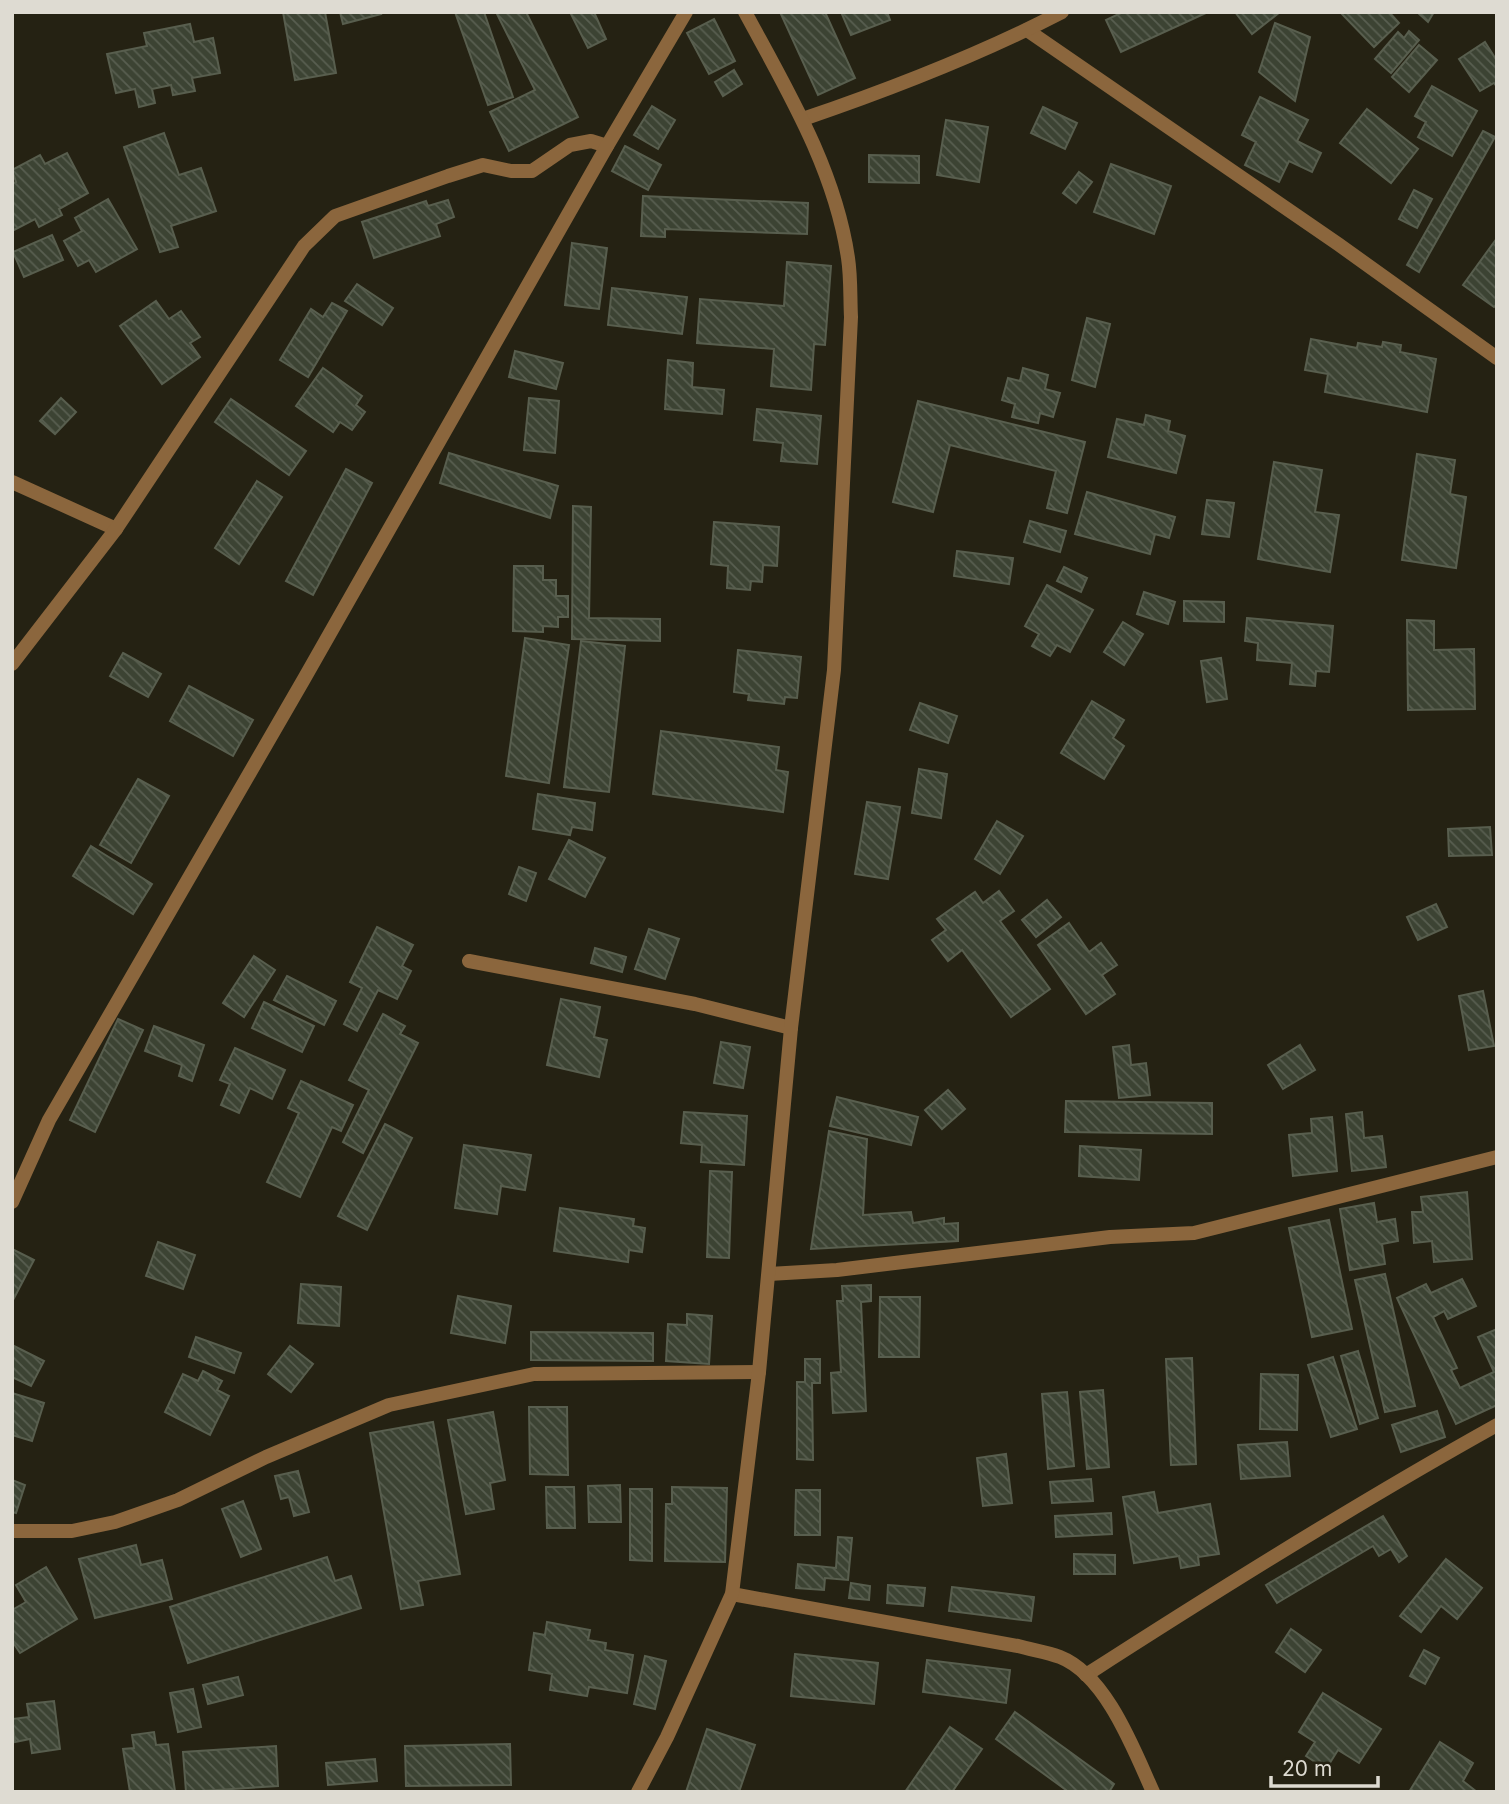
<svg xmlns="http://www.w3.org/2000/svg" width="1509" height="1804" font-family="Inter,sans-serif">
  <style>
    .building { fill: url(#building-back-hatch); stroke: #585e4e; stroke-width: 2 }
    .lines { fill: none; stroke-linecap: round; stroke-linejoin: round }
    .lane { stroke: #8b663d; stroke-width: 14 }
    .street { stroke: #8b663d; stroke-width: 14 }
  </style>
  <defs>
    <pattern id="building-back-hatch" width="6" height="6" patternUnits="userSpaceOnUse" patternTransform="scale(1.75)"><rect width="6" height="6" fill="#3c4333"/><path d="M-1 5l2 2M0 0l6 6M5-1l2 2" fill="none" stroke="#585e50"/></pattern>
  </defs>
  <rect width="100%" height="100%" fill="#252213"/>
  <g class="building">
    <path d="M283,12H325L336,73L295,80Z"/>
    <path d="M340,12H380L381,14L343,24Z"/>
    <path d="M455,12H484L513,97L488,105Z"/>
    <path d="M496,12H526L578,117L509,151L490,112L535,90Z"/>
    <path d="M570,12H594L606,39L588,48Z"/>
    <path d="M780,12H825L855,78L818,95Z"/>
    <path d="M841,12H887L890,20L851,35Z"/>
    <path d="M1123,12H1208L1121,52L1106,20Z"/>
    <path d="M1235,12H1280L1252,34Z"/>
    <path d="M1340,12H1389L1399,23L1374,47Z"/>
    <path d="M1417,12H1434L1428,22Z"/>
    <path d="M714,19L735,61L709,74L687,33Z"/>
    <path d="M1275,23L1310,37L1295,101L1259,72Z"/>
    <path d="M190,24L194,42L213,38L220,73L192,78L195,91L173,95L171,85L152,89L155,103L139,107L135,89L116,93L107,54L147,46L144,33Z"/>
    <path d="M1409,31L1419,40L1391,73L1375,59L1398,32L1404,38Z"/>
    <path d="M1485,42L1497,61V87L1494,83L1480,91L1459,59Z"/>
    <path d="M1419,45L1437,60L1409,92L1392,77Z"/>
    <path d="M734,70L742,84L723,96L715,82Z"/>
    <path d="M1432,86L1477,111L1452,156L1418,137L1426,122L1415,116Z"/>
    <path d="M1260,97L1308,120L1297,141L1321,153L1312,172L1289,161L1279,182L1245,165L1256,142L1242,135Z"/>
    <path d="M652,106L675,120L658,149L634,135Z"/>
    <path d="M1043,107L1077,123L1065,149L1031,133Z"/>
    <path d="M1367,109L1418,149L1391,183L1340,143Z"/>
    <path d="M946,120L988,127L979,182L937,175Z"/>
    <path d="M1483,131L1495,137L1419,272L1407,265Z"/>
    <path d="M164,133L179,175L201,168L216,211L171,226L178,247L160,252L124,147Z"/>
    <path d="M625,146L661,165L648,190L612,171Z"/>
    <path d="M67,153L88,193L59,209L62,215L39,227L35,219L12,231V184L16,182L12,170L40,155L45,164Z"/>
    <path d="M869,155L919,156V183L869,182Z"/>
    <path d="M1111,164L1171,186L1154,234L1094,212Z"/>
    <path d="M1079,172L1092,182L1076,203L1063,193Z"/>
    <path d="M1414,190L1432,199L1417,228L1399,219Z"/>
    <path d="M643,196L808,203L807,234L665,229V237L641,236Z"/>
    <path d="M108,199L137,249L96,272L89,260L78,266L64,241L82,231L75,218Z"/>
    <path d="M448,200L454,217L436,224L440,236L374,258L362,222L426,201L428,206Z"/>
    <path d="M52,235L63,260L24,277L13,252Z"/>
    <path d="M1497,238V304L1494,307L1463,285Z"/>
    <path d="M572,243L607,248L599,309L565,305Z"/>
    <path d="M787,262L831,266L825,345L814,344L811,390L771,386L774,349L697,343L700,299L784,306Z"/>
    <path d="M357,284L393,308L382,325L345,301Z"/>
    <path d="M612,288L687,297L682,334L608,325Z"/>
    <path d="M156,301L169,319L181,311L200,337L190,343L200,357L162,384L120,326Z"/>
    <path d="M332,303L347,311L308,377L280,360L311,309L323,317Z"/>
    <path d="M1087,318L1110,324L1095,387L1072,380Z"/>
    <path d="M1311,339L1357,348L1358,343L1382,347L1383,342L1401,345L1400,352L1436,359L1427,412L1325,392L1328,374L1305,370Z"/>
    <path d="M515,351L563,363L556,389L509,377Z"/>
    <path d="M668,360L693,363L692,387L724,390L722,414L665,409Z"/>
    <path d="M323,368L362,396L356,405L365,412L352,430L340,422L333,432L296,406Z"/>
    <path d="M1023,368L1048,375L1045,389L1060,393L1053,417L1040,413L1038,423L1012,417L1015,404L1002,400L1008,378L1020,381Z"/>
    <path d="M61,398L76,412L55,434L40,421Z"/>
    <path d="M529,398L559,401L555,453L524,450Z"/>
    <path d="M231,399L306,451L289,475L215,422Z"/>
    <path d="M918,401L1085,442L1067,513L1047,508L1056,471L950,445L933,512L893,502Z"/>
    <path d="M757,409L821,416L817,464L781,461L783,443L754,440Z"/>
    <path d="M1146,415L1170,421L1168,431L1185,436L1176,473L1108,457L1117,419L1144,425Z"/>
    <path d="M449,453L558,486L550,518L440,483Z"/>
    <path d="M1417,454L1455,460L1450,494L1466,497L1456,568L1402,560Z"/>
    <path d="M1274,462L1322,470L1315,512L1339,515L1330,572L1258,559Z"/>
    <path d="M346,469L372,483L313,595L286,581Z"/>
    <path d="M257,481L282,497L239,564L215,548Z"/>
    <path d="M1087,492L1175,517L1169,538L1155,534L1150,554L1075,534Z"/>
    <path d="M1207,500L1234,503L1229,537L1202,534Z"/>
    <path d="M573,506L591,507L589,618L660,619V641L572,639Z"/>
    <path d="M1030,521L1066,531L1060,552L1024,542Z"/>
    <path d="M714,522L779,527L777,566L763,565L762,582L751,581L750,590L727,588L728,566L711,564Z"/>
    <path d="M957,551L1013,558L1009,584L954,576Z"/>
    <path d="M514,566H543V580H556V596H568V617H558V627L543,626V632L513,631Z"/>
    <path d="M1064,567L1087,578L1081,592L1057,581Z"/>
    <path d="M1047,585L1093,610L1070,652L1057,645L1050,656L1032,646L1039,634L1025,626Z"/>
    <path d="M1144,592L1175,602L1168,624L1137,614Z"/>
    <path d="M1184,601L1224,602V622L1184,621Z"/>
    <path d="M1247,618L1333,626L1329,672L1316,671L1315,686L1290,684L1292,663L1257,660L1258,643L1245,641Z"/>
    <path d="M1407,620L1434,621V650L1474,649L1475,709L1408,710Z"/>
    <path d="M1123,622L1143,634L1124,665L1104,652Z"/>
    <path d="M525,638L569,645L549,783L506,776Z"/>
    <path d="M581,641L625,646L609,792L564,787Z"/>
    <path d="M738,650L801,657L797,698L785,697L784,704L748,700L749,694L734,692Z"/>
    <path d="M123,653L161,674L148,697L110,676Z"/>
    <path d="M1221,658L1227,699L1207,702L1201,661Z"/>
    <path d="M189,686L253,720L233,756L170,721Z"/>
    <path d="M1092,701L1124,720L1113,738L1124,746L1104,779L1061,753Z"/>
    <path d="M920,703L957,716L948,743L910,730Z"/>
    <path d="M661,731L779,747L776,770L788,772L783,812L653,794Z"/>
    <path d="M919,769L947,774L941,818L912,813Z"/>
    <path d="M138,779L169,796L131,863L100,845Z"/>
    <path d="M538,794L595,803L592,830L572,827L570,835L533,829Z"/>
    <path d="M867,802L900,807L888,879L855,874Z"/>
    <path d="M997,821L1023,836L1000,874L975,859Z"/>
    <path d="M1490,827L1492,855L1449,856L1448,829Z"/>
    <path d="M569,840L605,858L585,897L549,879Z"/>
    <path d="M91,846L152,884L133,914L73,876Z"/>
    <path d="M519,867L536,873L526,901L509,894Z"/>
    <path d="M999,891L1014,911L1000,921L1050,989L1011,1017L962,950L948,961L932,940L946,930L937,919L975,892L983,903Z"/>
    <path d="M1047,900L1061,917L1036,937L1022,920Z"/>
    <path d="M1436,904L1447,927L1418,940L1407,917Z"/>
    <path d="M1069,923L1089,952L1101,943L1117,965L1102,975L1115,994L1086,1014L1038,945Z"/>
    <path d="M377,927L413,945L402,966L411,971L397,999L378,990L357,1031L344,1024L362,988L350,982Z"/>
    <path d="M649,929L679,939L665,979L635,969Z"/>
    <path d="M595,948L626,957L622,972L591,963Z"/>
    <path d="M254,956L275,970L244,1017L223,1003Z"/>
    <path d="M287,976L336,1001L324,1025L274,1000Z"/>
    <path d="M1483,991L1494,1046L1469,1050L1459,996Z"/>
    <path d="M561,999L600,1007L594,1037L607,1040L599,1077L547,1065Z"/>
    <path d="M264,1002L314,1026L302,1052L252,1028Z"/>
    <path d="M383,1014L405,1026L400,1034L418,1043L363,1153L343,1142L369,1090L349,1080Z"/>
    <path d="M118,1019L143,1030L95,1132L70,1120Z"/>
    <path d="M154,1026L204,1045L192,1081L179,1076L182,1065L145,1051Z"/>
    <path d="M721,1042L750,1047L743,1088L714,1083Z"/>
    <path d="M1129,1045L1131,1065L1146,1063L1150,1095L1119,1098L1113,1047Z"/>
    <path d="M1300,1045L1315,1070L1283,1089L1268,1065Z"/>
    <path d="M235,1048L285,1070L272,1099L250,1088L239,1113L221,1105L230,1084L220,1080Z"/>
    <path d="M301,1081L353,1105L341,1131L332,1127L300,1197L267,1182L299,1113L288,1108Z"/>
    <path d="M948,1090L965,1109L942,1129L925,1110Z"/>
    <path d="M837,1097L918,1117L911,1145L830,1126Z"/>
    <path d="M1066,1101L1212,1103V1134L1065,1132Z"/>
    <path d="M684,1112L747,1116L744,1165L701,1162L702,1145L681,1143Z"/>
    <path d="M1362,1112L1364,1138L1382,1136L1386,1167L1352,1171L1346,1114Z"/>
    <path d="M1332,1117L1337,1171L1293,1176L1289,1135L1312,1133L1311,1119Z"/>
    <path d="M385,1124L412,1138L367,1230L338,1216Z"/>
    <path d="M829,1131L867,1139L863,1215L911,1212L913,1223L944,1218V1224L958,1223V1241L811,1249Z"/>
    <path d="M464,1145L531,1155L525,1190L501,1186L497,1214L455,1208Z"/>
    <path d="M1080,1146L1141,1150L1139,1180L1079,1176Z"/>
    <path d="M710,1171L732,1172L729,1258L707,1257Z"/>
    <path d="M1467,1192L1472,1259L1434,1262L1432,1241L1414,1243L1412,1212H1423L1421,1197Z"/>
    <path d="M1374,1203L1377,1222L1395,1219L1398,1241L1382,1244L1385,1264L1350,1270L1340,1209Z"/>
    <path d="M560,1208L634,1219L633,1226L645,1228L642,1252L629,1250L628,1262L554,1251Z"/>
    <path d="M1329,1220L1352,1329L1312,1337L1289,1228Z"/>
    <path d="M158,1242L195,1255L183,1289L146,1276Z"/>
    <path d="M12,1249L34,1260L12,1302Z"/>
    <path d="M1385,1274L1415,1406L1385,1412L1355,1280Z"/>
    <path d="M1462,1279L1476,1306L1448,1319L1444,1311L1433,1317L1457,1368L1451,1370L1460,1388L1494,1372L1478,1337L1497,1329V1405L1456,1424L1397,1298L1426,1284L1431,1293Z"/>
    <path d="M301,1284L341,1287L339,1326L298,1323Z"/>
    <path d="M871,1285V1301L861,1302L866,1411L833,1413L831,1373L841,1372L837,1301H843L842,1286Z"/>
    <path d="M458,1296L511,1306L505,1343L451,1333Z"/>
    <path d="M880,1297H920L919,1357H879Z"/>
    <path d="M687,1314L712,1316L709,1364L666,1361L668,1324L687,1325Z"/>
    <path d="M531,1332L653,1333V1361L531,1360Z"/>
    <path d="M196,1337L241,1353L234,1373L189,1357Z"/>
    <path d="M12,1345L44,1361L31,1386L12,1377Z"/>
    <path d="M290,1346L313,1364L291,1392L268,1374Z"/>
    <path d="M1358,1351L1378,1418L1360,1424L1341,1356Z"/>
    <path d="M1333,1357L1357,1429L1331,1437L1308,1365Z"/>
    <path d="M1192,1358L1196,1464L1171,1465L1166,1359Z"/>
    <path d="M805,1359H820V1383H812L813,1460L797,1459V1382H805Z"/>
    <path d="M203,1371L222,1381L217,1390L229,1396L210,1435L165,1412L183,1374L198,1381Z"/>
    <path d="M1261,1374L1298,1375L1297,1430L1260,1429Z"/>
    <path d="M1103,1390L1109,1467L1087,1469L1080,1392Z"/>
    <path d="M1067,1392L1074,1466L1048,1469L1042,1394Z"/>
    <path d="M12,1393L44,1403L32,1441L12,1435Z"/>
    <path d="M529,1407H567L568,1475L530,1474Z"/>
    <path d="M1437,1411L1445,1437L1401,1452L1392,1425Z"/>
    <path d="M493,1412L505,1480L490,1483L494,1509L466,1514L448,1420Z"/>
    <path d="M433,1422L460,1574L418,1581L423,1605L401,1609L370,1433Z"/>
    <path d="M1287,1442L1290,1476L1241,1479L1238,1445Z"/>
    <path d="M1006,1454L1012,1503L983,1506L977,1458Z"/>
    <path d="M298,1471L309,1512L294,1516L289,1497L281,1499L275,1476Z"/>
    <path d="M1091,1479L1093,1501L1052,1503L1050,1482Z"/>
    <path d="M12,1480L25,1485L16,1513L12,1512Z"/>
    <path d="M620,1485L621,1522H589L588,1486Z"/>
    <path d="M546,1487H574L575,1528H547Z"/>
    <path d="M672,1487L727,1488L725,1562L665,1561L666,1504H672Z"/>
    <path d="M630,1489H652V1561L630,1560Z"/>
    <path d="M796,1490H820V1535H795Z"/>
    <path d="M1154,1492L1158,1513L1210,1504L1219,1554L1198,1557L1199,1565L1181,1568L1179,1556L1134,1563L1123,1497Z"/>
    <path d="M243,1501L261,1549L241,1557L222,1509Z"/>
    <path d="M1111,1513L1112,1534L1056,1537L1055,1516Z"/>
    <path d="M1383,1516L1407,1556L1399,1562L1391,1549L1379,1556L1373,1546L1277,1603L1266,1585Z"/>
    <path d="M838,1537L852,1538L848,1580L825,1578L824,1590L796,1588L798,1564L836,1568Z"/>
    <path d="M136,1545L141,1565L162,1560L172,1599L95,1618L79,1559Z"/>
    <path d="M1074,1554L1115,1555V1574H1074Z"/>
    <path d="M327,1557L335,1581L351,1576L361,1608L188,1663L170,1607Z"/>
    <path d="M1446,1559L1482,1588L1457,1619L1441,1606L1421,1632L1400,1616Z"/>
    <path d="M46,1567L77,1619L20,1653L12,1641V1610L26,1602L16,1585Z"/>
    <path d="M851,1583L870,1586L869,1600L849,1598Z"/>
    <path d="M888,1585L925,1588L923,1606L887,1603Z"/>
    <path d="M952,1587L1034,1597L1031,1621L949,1611Z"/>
    <path d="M547,1622L590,1630L588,1640L606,1643L605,1650L633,1655L627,1693L589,1687L587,1696L550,1690L552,1674L529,1670L534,1633L545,1635Z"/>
    <path d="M1291,1629L1321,1650L1305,1672L1276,1652Z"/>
    <path d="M1424,1650L1439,1658L1425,1684L1410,1676Z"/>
    <path d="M795,1654L878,1663L874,1704L791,1696Z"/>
    <path d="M645,1656L666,1661L655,1709L634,1704Z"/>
    <path d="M927,1660L1010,1670L1006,1703L923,1692Z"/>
    <path d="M238,1677L243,1695L208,1704L203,1685Z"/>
    <path d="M193,1689L201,1727L178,1732L170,1693Z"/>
    <path d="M1323,1693L1381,1729L1359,1763L1338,1750L1326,1769L1306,1756L1315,1742L1299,1732Z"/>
    <path d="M54,1701L60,1749L32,1753L30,1739L15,1742L12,1719L29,1717L27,1704Z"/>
    <path d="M1015,1712L1114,1784L1109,1792H1065L1066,1790L996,1739Z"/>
    <path d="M950,1727L982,1749L952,1792H905Z"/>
    <path d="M707,1729L755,1745L739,1792H686Z"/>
    <path d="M154,1732L156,1745L168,1744L175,1791L130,1792L123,1749L134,1748L132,1735Z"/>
    <path d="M1440,1742L1473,1763L1463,1781L1477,1792H1409Z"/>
    <path d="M510,1744L511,1785L406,1786L405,1746Z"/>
    <path d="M276,1746L278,1786L186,1792L183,1752Z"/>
    <path d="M375,1759L377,1781L328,1785L326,1763Z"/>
  </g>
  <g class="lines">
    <g class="lane">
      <path d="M12,482L116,529"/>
      <path d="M469,961L695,1004L791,1028"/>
      <path d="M1086,1675C1221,1588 1357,1503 1497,1425"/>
    </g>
    <g class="street">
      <path d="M1027,30L1338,244L1497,358"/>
      <path d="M803,119C891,89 979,55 1062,12"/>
      <path d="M12,664L116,529L304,246L335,216L448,176L483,165L511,171H532L570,145L591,141L607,146"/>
      <path d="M12,1202L49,1120L304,679L607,146L686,12"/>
      <path d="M769,1274L837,1270L1110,1237L1194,1233L1497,1157"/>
      <path d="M12,1531H72L115,1522L178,1500L266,1457L389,1405L534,1374L759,1372"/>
      <path d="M732,1594L1018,1646C1032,1650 1047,1652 1060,1657C1106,1675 1134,1750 1153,1792"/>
      <path d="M638,1792L667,1737L732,1594L759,1372L791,1028L834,670L851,317C850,298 851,277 848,258C835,169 787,90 745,12"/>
    </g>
  </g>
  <rect width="1509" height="1804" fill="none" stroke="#dedbd2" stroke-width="28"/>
  <path d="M1271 1776v10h107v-10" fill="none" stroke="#dedbd2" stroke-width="3.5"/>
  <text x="1282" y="1776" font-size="21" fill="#dedbd2" stroke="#252213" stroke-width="5" paint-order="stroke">20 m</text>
</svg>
